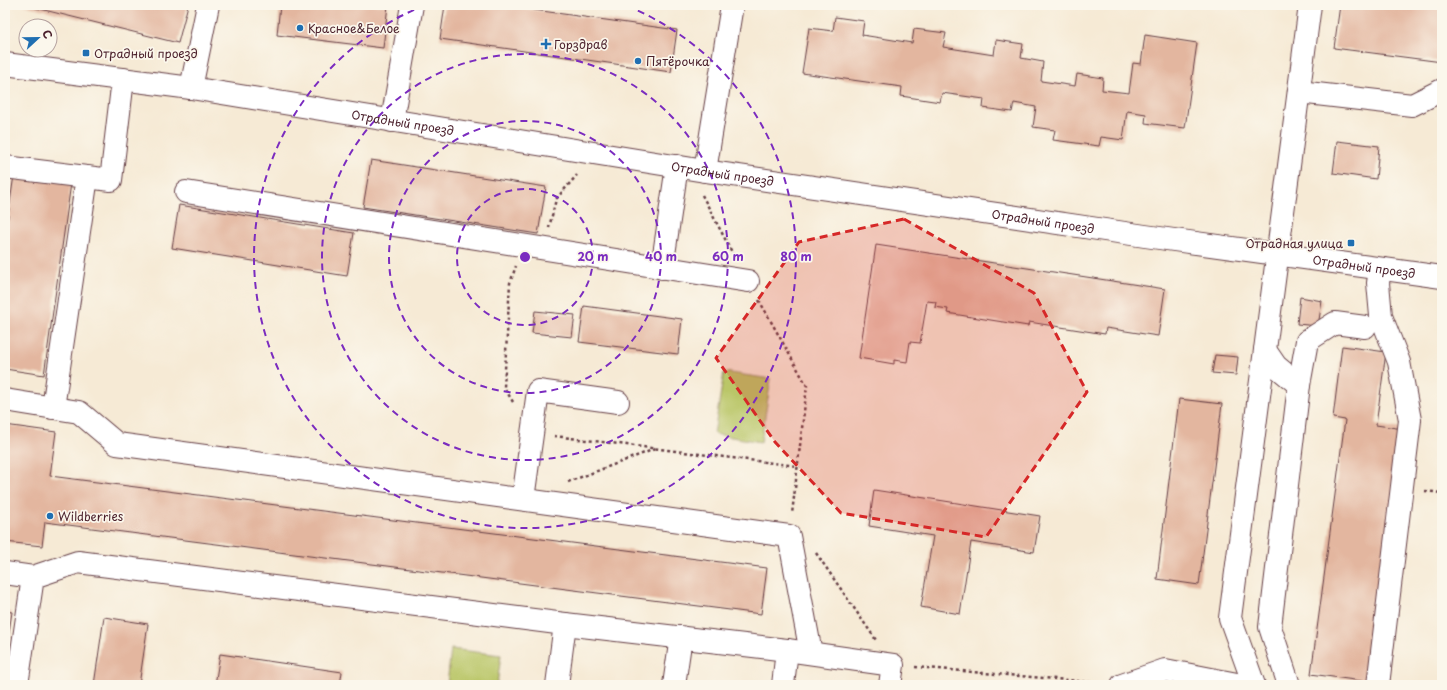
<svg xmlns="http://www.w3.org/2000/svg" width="1447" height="690" font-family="'Playpen Sans',sans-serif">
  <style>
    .green { fill: #bac667; stroke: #827249 }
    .building { fill: #e3b69f }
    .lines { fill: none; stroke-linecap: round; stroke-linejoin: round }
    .minor-casing { stroke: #643d44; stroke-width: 24 }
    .path { stroke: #643d44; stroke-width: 2.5; stroke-dasharray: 3 3; stroke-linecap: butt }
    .minor { stroke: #fff; stroke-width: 22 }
    .marked { fill: #d62828; fill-opacity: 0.2; stroke: #d62828; stroke-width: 3; stroke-dasharray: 8 5; stroke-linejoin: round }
    .ring { fill: none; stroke: #7b2cbf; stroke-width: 2; stroke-dasharray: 7 5 }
    .poi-dot { fill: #1f6fb2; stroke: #fbf7ec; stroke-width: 1.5 }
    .labels { text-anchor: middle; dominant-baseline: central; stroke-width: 3.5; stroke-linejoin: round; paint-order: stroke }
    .poi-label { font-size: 12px; fill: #4a1f2b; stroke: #fbf7ec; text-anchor: start }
    .street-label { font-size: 12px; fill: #4a1f2b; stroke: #fbf7ec }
    .centre { fill: #7b2cbf; stroke: #fbf7ec; stroke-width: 2 }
    .ring-label { font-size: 12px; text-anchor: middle; font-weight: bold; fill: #7b2cbf; stroke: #fbf7ec; stroke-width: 3.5; stroke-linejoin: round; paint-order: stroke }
  </style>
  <rect width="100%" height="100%" fill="#fbf7ec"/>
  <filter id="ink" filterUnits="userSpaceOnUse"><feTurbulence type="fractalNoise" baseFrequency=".025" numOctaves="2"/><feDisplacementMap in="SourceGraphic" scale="8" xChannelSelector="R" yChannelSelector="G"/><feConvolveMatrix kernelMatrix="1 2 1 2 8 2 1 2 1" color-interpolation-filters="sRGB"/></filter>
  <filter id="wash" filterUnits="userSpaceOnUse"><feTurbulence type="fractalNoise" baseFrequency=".012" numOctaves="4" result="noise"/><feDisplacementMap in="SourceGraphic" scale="16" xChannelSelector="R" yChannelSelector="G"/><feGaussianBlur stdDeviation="0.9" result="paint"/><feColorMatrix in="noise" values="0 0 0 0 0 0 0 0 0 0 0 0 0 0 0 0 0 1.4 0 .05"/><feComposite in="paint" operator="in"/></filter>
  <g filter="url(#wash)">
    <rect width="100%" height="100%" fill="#f6ead5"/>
    <g class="green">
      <path d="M724,372L771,379L761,442L714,434Z"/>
      <path d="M451,649L501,655L497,685H447Z"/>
    </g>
    <g id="blocks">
      <g class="building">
        <path d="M24,5H188L178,43Z"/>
        <path d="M280,5H388L383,48L277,35Z"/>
        <path d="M445,5H499L677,30L671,72L440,39Z"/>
        <path d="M1340,5H1442V62L1334,48Z"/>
        <path d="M835,17L864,21L862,35L912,43L914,29L946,33L943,47L994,55L996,40L1023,44L1021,58L1043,62L1041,81L1075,86L1077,74L1103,78L1102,90L1129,93L1133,63L1141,64L1145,35L1197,43L1185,128L1145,123L1146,114L1127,111L1123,140L1101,137L1099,146L1053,140L1055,130L1033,127L1036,107L1014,103L1012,112L983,108L984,99L942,93L940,102L901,96L902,87L802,73L809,28L833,31Z"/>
        <path d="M1337,141L1379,146L1376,179L1333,173Z"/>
        <path d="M371,160L546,187L538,234L363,207Z"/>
        <path d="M14,175L71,183L44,375L5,369V237Z"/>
        <path d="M179,205L354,233L347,276L172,248Z"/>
        <path d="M876,245L1165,289L1158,336L1106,328L1105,334L1029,322L1028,326L947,313L948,309L935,307L936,302L927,301L920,343L910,342L907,362L894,360V364L859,358Z"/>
        <path d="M1300,297L1322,301L1318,326L1297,324Z"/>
        <path d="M584,306L682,319L678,354L579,342Z"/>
        <path d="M535,311L575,315L572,337L532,333Z"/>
        <path d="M1342,346L1386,352L1376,425L1403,429L1369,682L1311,674L1345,420L1333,418Z"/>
        <path d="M1215,355L1238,357L1236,375L1212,373Z"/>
        <path d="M1179,399L1222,404L1199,585L1157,579Z"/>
        <path d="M5,425L56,432L50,476L767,568L761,614L45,522L42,546L5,542Z"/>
        <path d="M874,490L1040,516L1034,552L971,542L960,614L921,607L933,536L869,526Z"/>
        <path d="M5,611L12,612L6,652L5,651Z"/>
        <path d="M104,617L148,624L139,685H94Z"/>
        <path d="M220,654L342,672L340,685H215Z"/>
      </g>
    </g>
  </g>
  <g filter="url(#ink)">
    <use href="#blocks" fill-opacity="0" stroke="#643d44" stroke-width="1"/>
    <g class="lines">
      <defs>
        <g id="minor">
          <path id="s1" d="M5,64L191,88L705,171L1145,236L1442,277"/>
          <path d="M191,88L208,5"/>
          <path d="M1299,92L1412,105L1442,90"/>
          <path d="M392,121L412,5"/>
          <path d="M5,167L111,180L123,79"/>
          <path d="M705,171L732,5"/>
          <path d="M186,192L748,281"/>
          <path d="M662,268L677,166"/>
          <path d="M1265,350L1276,366L1299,385L1270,627L1289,685"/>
          <path d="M1299,385L1307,341L1335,323L1365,327"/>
          <path d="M5,400L79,412L117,444L789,536L811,653"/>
          <path d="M53,408L87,177"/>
          <path d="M523,499L538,391L618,402"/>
          <path d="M5,573L33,577L78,562L565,624L787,650L893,665L890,685"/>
          <path d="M17,685L33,577"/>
          <path d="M557,685L565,624"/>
          <path d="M674,685L681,637"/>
          <path d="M783,685L787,650"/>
          <path d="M1122,685L1165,670L1242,685"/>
          <path d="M1254,685L1230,618L1310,5"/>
          <path d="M1378,685L1410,420L1399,362L1381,316L1378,283L1380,269"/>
        </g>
      </defs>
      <use href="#minor" class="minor-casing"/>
      <g class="path">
        <path d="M702,195L734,256"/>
        <path d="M549,228L556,199L577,175"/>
        <path d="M759,300L807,386L792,514"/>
        <path d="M513,402L504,387L510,283L516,266"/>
        <path d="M554,436L797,466"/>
        <path d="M568,482L655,449"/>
        <path d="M1425,491L1442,493"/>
        <path d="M816,553L876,640"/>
        <path d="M915,667L1101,683"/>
      </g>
      <use href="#minor" class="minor"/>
    </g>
  </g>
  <path class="marked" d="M904,219L1034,293L1087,392L986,537L841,513L775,442L716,358L799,242Z"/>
  <g class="ring">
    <circle cx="525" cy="257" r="68"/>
    <circle cx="525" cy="257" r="136"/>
    <circle cx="525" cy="257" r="203"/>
    <path d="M627 6A271 271 0 1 1 423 6"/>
  </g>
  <g class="poi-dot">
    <circle cx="300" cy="28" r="4"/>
    <path d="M544 38h4v4h4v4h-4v4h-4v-4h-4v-4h4z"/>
    <rect x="82" y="49" width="8" height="8" rx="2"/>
    <circle cx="638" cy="61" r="4"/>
    <rect x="1347" y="239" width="8" height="8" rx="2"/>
    <circle cx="50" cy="516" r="4"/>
  </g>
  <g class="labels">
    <g class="poi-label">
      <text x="308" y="28">Красное&amp;Белое</text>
      <text x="554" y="44">Горздрав</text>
      <text x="94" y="53">Отрадный проезд</text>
      <text x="646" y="61">Пятёрочка</text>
      <text x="1343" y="243" text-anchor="end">Отрадная улица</text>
      <text x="58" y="516">Wildberries</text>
    </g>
    <g class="street-label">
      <text stroke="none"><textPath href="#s1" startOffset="402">Отрадный проезд</textPath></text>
      <text stroke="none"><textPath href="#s1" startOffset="726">Отрадный проезд</textPath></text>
      <text stroke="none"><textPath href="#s1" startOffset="1050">Отрадный проезд</textPath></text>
      <text stroke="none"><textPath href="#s1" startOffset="1374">Отрадный проезд</textPath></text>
    </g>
  </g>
  <circle cx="525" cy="257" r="6" class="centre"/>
  <g class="ring-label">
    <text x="593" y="261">20 m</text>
    <text x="661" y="261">40 m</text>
    <text x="728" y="261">60 m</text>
    <text x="796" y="261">80 m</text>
  </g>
  <rect width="1447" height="690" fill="none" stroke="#fbf7ec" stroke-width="20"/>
  <g transform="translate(38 38) rotate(68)"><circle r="19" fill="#fbf7ec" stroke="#b4a19f"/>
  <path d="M0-3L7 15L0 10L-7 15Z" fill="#1f6fb2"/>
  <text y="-6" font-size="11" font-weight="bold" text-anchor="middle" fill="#4a1f2b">С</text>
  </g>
</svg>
